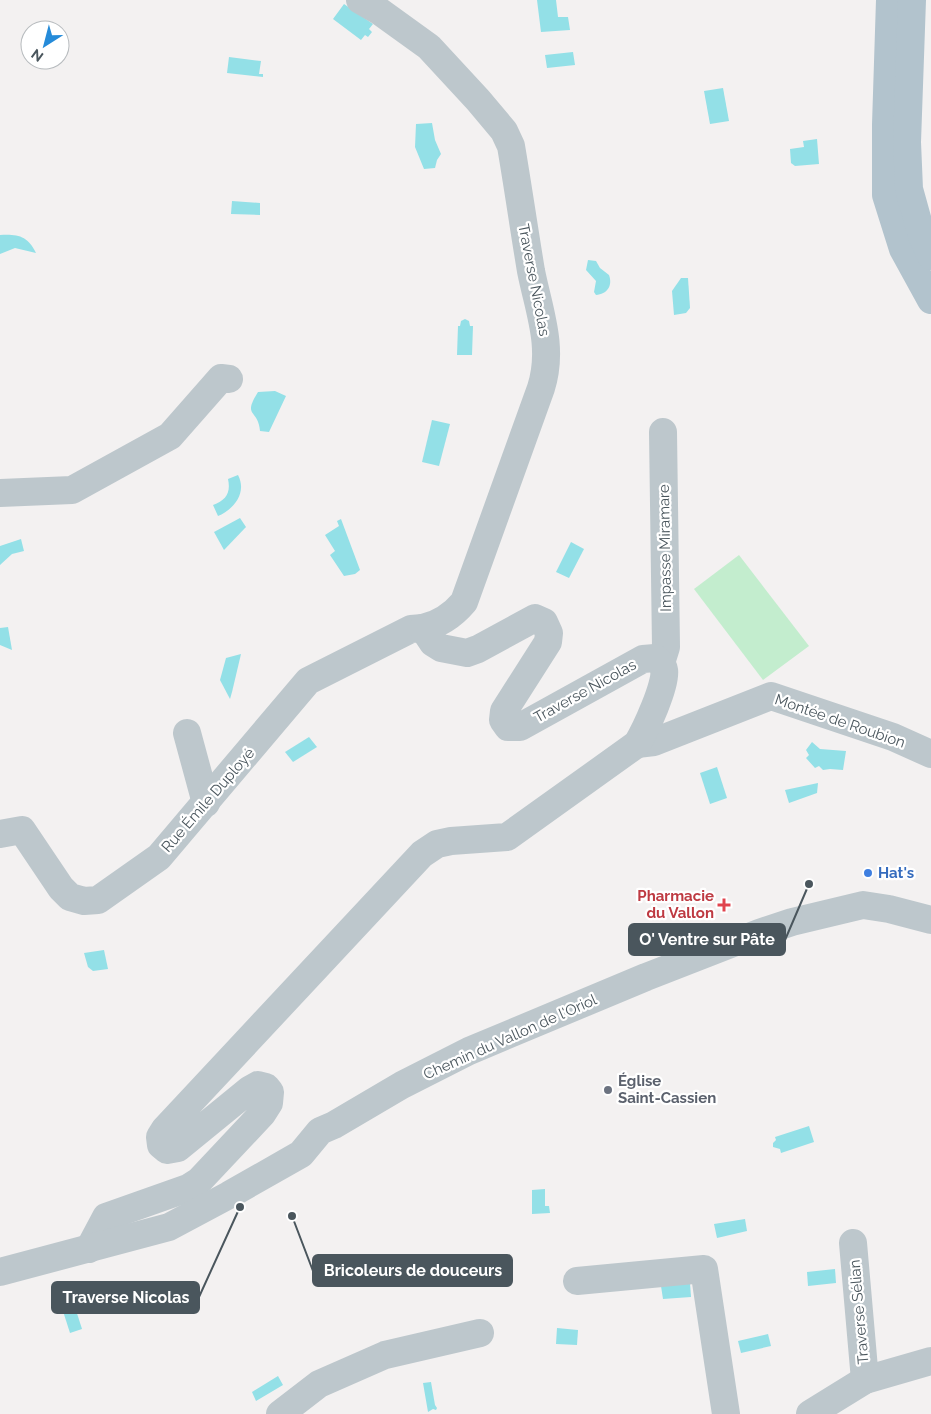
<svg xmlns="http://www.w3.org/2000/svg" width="931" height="1414" font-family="Raleway,sans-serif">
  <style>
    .green { fill: #c3edce }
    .water { fill: #93e0e7 }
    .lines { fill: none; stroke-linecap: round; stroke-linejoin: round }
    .minor { stroke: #bdc7cc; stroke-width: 28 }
    .major { stroke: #b2c3cd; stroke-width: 28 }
    .shop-dot { fill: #3f7fe0; stroke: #fff; stroke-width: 2 }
    .health-dot { fill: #e0444e; stroke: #fff; stroke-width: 2 }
    .worship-dot { fill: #6b7280; stroke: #fff; stroke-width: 2 }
    .labels { text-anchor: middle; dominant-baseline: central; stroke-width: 4.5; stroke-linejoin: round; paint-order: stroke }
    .street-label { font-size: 15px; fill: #4a565d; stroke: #fff }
    .shop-label { font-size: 15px; font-weight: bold; fill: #366cbe; stroke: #fff; text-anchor: start }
    .health-label { font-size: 15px; font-weight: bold; fill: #be3a42; stroke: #fff; text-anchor: end }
    .worship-label { font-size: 15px; font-weight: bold; fill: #5b616d; stroke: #fff; text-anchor: start }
    .leader { fill: none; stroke: #4a565d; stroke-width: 2 }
    .callout-dot { fill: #4a565d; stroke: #fff; stroke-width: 2 }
    .callout { fill: #4a565d; stroke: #4a565d; stroke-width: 2 }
    .callout-label { font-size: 16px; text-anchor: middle; font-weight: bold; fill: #fff }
  </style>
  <rect width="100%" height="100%" fill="#f3f1f1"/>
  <path class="green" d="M739,555L809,646L763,680L694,589Z"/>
  <g class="water">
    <path d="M537,0H556L558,17H568L570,30L541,32Z"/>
    <path d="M344,4L373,24L369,29L372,32L368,37L365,35L361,40L333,19Z"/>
    <path d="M573,52L575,65L547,68L545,55Z"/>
    <path d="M229,57L261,61L259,74H263V77L227,73Z"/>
    <path d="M723,88L729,121L710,124L704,91Z"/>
    <path d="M432,123L435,140L441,154L437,160L435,168L424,169L415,147L416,124Z"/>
    <path d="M817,139L819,164L795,166L791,163L790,149L804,147L803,141Z"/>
    <path d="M232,201L260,203V215L231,214Z"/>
    <path d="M0,235C18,234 28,236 36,253L15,248L0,254Z"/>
    <path d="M588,260L596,261L600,268L609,275C613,286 607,294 596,295L594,292L596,281L586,270Z"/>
    <path d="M681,278H688L690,308L686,313L674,315L672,291Z"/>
    <path d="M465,319L469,321L470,326H473L472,355H457L458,326H460L461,321Z"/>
    <path d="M275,391L286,396L269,432L260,431C258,408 242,418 258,392Z"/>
    <path d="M432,420L450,424L439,466L422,462Z"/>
    <path d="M238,475C247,492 235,509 218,516L213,505C226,500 231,493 228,479Z"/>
    <path d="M240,518L246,527L224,550L214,532Z"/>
    <path d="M341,519L360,570L355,574L344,576L330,555L335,551L325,535L339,526L337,521Z"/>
    <path d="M21,539L24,551L12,554L0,565V546Z"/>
    <path d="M571,542L584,549L569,578L556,572Z"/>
    <path d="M8,627L12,650L0,645V628Z"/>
    <path d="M241,654L232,692L230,699L220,680L226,658Z"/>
    <path d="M309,737L317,747L293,762L285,752Z"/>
    <path d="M812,742L820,749L846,751L843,770L830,769L823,770L819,766L815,768L806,758L809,755L806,750Z"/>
    <path d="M717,767L727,798L710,804L700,773Z"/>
    <path d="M818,783L817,793L789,803L785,790Z"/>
    <path d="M104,950L108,969L93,971L88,967L84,953Z"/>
    <path d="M809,1126L814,1142L781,1153L780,1149L773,1147V1143L776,1140L775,1137Z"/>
    <path d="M545,1189V1206H549L550,1213L532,1214V1190Z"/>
    <path d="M745,1219L747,1231L717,1238L714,1224Z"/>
    <path d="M835,1269L836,1283L808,1286L807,1272Z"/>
    <path d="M690,1283L691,1297L663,1299L661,1286Z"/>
    <path d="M74,1304L82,1329L70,1333L62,1308Z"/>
    <path d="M557,1328L578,1330L577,1345L556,1344Z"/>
    <path d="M768,1334L771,1346L741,1353L738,1341Z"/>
    <path d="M278,1376L283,1385L256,1401L252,1392Z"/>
    <path d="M431,1382L435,1405L437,1408L436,1410L433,1409L428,1412L423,1383Z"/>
  </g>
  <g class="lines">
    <g class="minor">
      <path d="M0,493L72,490L170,436L221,378L229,379"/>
      <path d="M661,663L666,647L663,432"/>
      <path d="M187,733L206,803"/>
      <path d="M637,744L654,742L771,696L893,737L931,754"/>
      <path d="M0,834L22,830L61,888L70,897L84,901L98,900L159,857L308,681L411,629L423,628"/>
      <path d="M853,1243L865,1380"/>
      <path d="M89,1249L106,1217L188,1188L199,1181L262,1114L269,1103L270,1092L266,1087L258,1085L249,1090L178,1148L167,1150L161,1145L160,1137L165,1129L422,854L437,844L451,841L507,837L637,744C645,731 667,684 664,670C663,664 659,661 655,658L643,659L520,727H508L503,720L504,711L548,642L549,633L544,622L535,618L478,649L467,653L441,648L433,643L423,628C440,624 453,615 464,602L541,388C554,347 539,311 531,271C524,229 518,187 511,146L504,131L478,100L429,47L379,11L360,0"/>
      <path d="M0,1272L169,1227L229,1195L301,1154L320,1131L334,1125L402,1085L469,1051L646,977L759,933L792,922L863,905L889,909L931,920"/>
      <path d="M577,1281L704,1269L726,1414"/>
      <path d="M280,1414L319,1384L385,1355L480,1333"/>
      <path d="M810,1414L865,1380L931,1361"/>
    </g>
    <g class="major">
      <path d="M890,0L886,125V195L903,249L931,300"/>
      <path d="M912,0L907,142L909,189L922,236L931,256"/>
    </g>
  </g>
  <circle class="shop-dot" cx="868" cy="873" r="5"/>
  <path class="health-dot" d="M721.5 897.5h5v5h5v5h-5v5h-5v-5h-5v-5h5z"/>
  <circle class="worship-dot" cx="608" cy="1090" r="5"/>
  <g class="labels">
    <g class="street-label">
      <text transform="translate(534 280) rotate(79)">Traverse Nicolas</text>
      <text transform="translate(665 548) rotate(-91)">Impasse Miramare</text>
      <text transform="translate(585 691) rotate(-29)">Traverse Nicolas</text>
      <text transform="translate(840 721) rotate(19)">Montée de Roubion</text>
      <text transform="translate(208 800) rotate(-49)">Rue Émile Duployé</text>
      <text transform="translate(510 1037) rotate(-24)">Chemin du Vallon de l'Oriol</text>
      <text transform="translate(859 1312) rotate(-95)">Traverse Sélian</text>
    </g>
    <g class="shop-label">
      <text x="878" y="873">Hat's</text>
    </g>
    <g class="health-label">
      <text x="714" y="896">Pharmacie<tspan x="714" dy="17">du Vallon</tspan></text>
    </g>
    <g class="worship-label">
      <text x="618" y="1081">Église<tspan x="618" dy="17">Saint-Cassien</tspan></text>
    </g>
  </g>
  <path class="leader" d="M809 884L785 940M292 1216L313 1271M240 1207L199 1297"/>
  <g class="callout-dot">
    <circle cx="809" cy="884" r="5"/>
    <circle cx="292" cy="1216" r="5"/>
    <circle cx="240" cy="1207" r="5"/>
  </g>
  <g class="callout">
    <rect x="629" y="924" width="156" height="31" rx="5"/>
    <rect x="313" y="1255" width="199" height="31" rx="5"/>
    <rect x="52" y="1282" width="147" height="31" rx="5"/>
  </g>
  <g class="callout-label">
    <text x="707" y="945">O' Ventre sur Pâte</text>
    <text x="413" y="1276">Bricoleurs de douceurs</text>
    <text x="126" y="1303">Traverse Nicolas</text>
  </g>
  <g transform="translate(45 45) rotate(216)"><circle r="24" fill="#ffffff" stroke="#b7bbbe"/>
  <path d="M0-4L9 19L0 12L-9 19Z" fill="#258bd9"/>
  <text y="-8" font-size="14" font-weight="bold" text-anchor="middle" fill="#4a565d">N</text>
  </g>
</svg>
